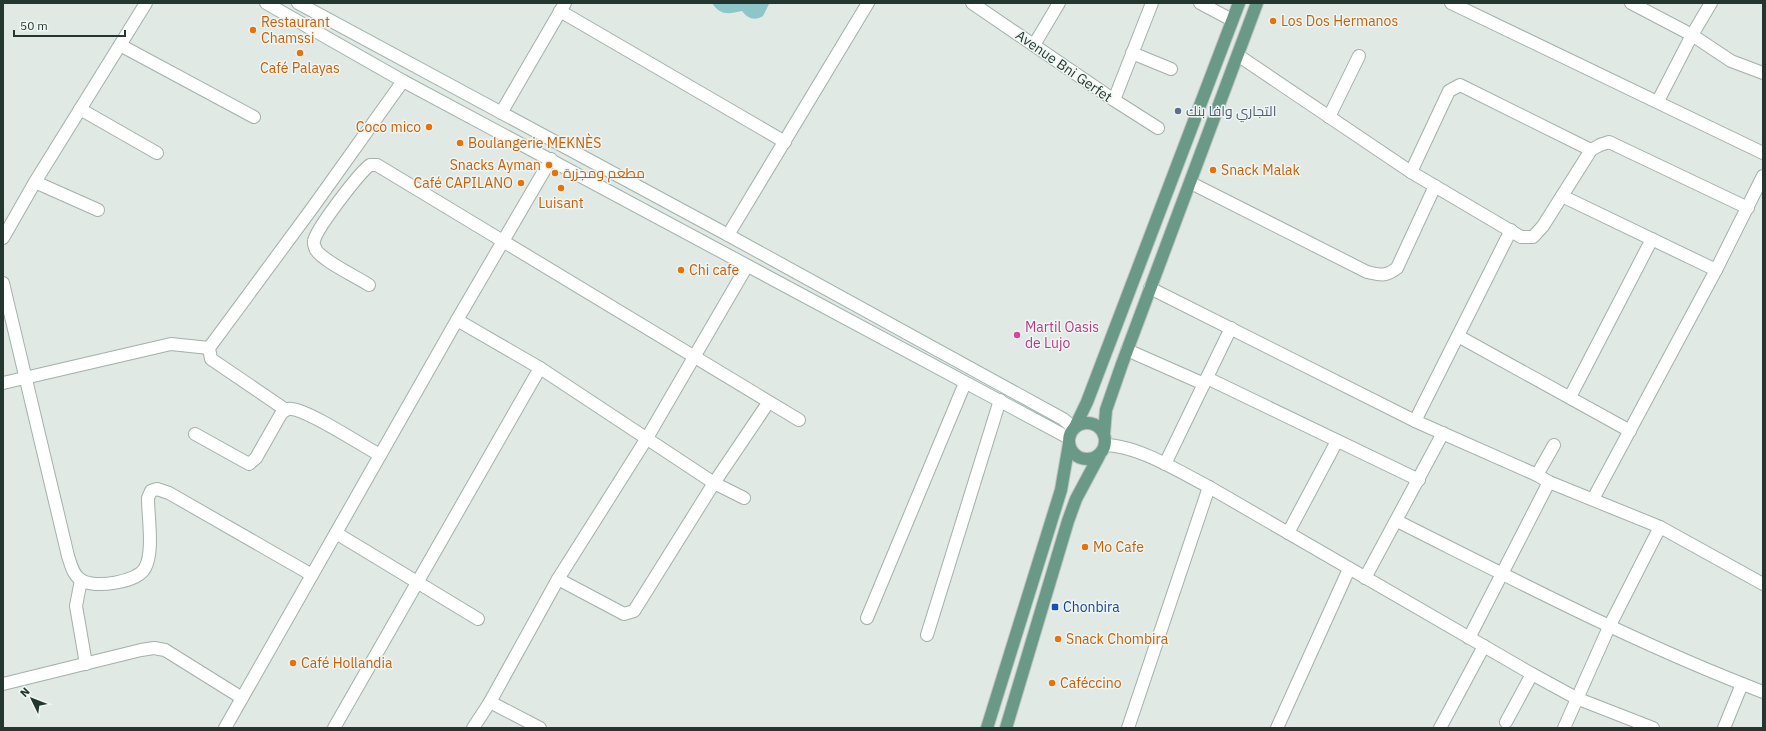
<svg xmlns="http://www.w3.org/2000/svg" width="1766" height="731" font-family="'IBM Plex Sans',Cairo,sans-serif">
  <style>
    .water { fill: #8ec5c8 }
    .lines { fill: none; stroke-linecap: round; stroke-linejoin: round }
    .street-casing { stroke: #a4b0aa; stroke-width: 14 }
    .secondary-casing { stroke: #a1b3ab; stroke-width: 14 }
    .primary-casing { stroke: #bdc3c1; stroke-width: 14 }
    .street { stroke: #fff; stroke-width: 12 }
    .secondary { stroke: #fff; stroke-width: 12 }
    .primary { stroke: #6a9988; stroke-width: 12 }
    .food-dot { fill: #e8710a; stroke: #f0f6f3; stroke-width: 1.5 }
    .service-dot { fill: #5c6f8a; stroke: #f0f6f3; stroke-width: 1.5 }
    .hotel-dot { fill: #d1479c; stroke: #f0f6f3; stroke-width: 1.5 }
    .transit-dot { fill: #1a4fb4; stroke: #f0f6f3; stroke-width: 1.5 }
    .labels { text-anchor: middle; dominant-baseline: central; stroke-width: 3; stroke-linejoin: round; paint-order: stroke }
    .food-label { font-size: 14px; fill: #c56008; stroke: #f0f6f3; text-anchor: start }
    .street-label { font-size: 14px; fill: #233730; stroke: #f0f6f3 }
    .service-label { font-size: 14px; fill: #4e5e75; stroke: #f0f6f3; text-anchor: start }
    .hotel-label { font-size: 14px; fill: #b23c85; stroke: #f0f6f3; text-anchor: start }
    .transit-label { font-size: 14px; fill: #164399; stroke: #f0f6f3; text-anchor: start }
  </style>
  <rect width="100%" height="100%" fill="#e0e9e4"/>
  <path class="water" d="M712,3H769V4L763,16C755,21 748,19 742,11C728,14 721,16 712,3Z"/>
  <g class="lines">
    <defs>
      <g id="street">
        <path d="M972,3L1114,100L1158,128"/>
        <path d="M1200,3L1232,20"/>
        <path d="M1451,3L1763,153"/>
        <path d="M1631,3L1692,35L1731,61L1763,73"/>
        <path d="M560,11L785,142"/>
        <path d="M120,45L254,117"/>
        <path d="M1034,45L1059,3"/>
        <path d="M1132,53L1171,69"/>
        <path d="M1239,56L1411,172L1521,237H1533L1543,226L1591,150L1600,145L1609,142L1748,208"/>
        <path d="M1114,100L1152,3"/>
        <path d="M1658,101L1692,35L1711,3"/>
        <path d="M80,109L157,153"/>
        <path d="M501,113L565,3"/>
        <path d="M1329,117L1359,56"/>
        <path d="M1411,172L1449,91L1460,85L1591,150"/>
        <path d="M35,182L98,210"/>
        <path d="M1191,183L1367,272C1381,275 1385,277 1397,268L1435,186"/>
        <path d="M1562,196L1716,270"/>
        <path d="M728,235L868,3"/>
        <path d="M3,238L35,182L146,3"/>
        <path d="M3,283L68,556C71,565 73,575 81,580C94,589 138,582 145,568C154,552 148,517 148,498L151,491L157,489L169,493L312,575"/>
        <path d="M369,285C357,277 323,261 316,250C315,247 313,244 314,241C316,229 359,173 370,165H377L799,420"/>
        <path d="M1150,288L1415,421L1537,475L1549,482L1660,527L1763,584"/>
        <path d="M457,320L540,368L714,483L744,498"/>
        <path d="M1458,336L1630,431"/>
        <path d="M1127,350L1204,384"/>
        <path d="M1207,378L1419,480"/>
        <path d="M3,383L171,344L209,348"/>
        <path d="M1570,397L1652,239"/>
        <path d="M286,410L211,359L209,348L313,207L403,81"/>
        <path d="M1415,421L1511,230"/>
        <path d="M195,434L249,464L256,458L281,414C284,411 287,408 292,409C310,411 361,445 380,455"/>
        <path d="M1105,445C1137,445 1180,472 1209,487L1532,674L1576,698L1653,728"/>
        <path d="M1165,464L1231,328"/>
        <path d="M1537,475L1554,445"/>
        <path d="M1593,499L1716,270L1763,176"/>
        <path d="M1397,521C1517,581 1637,644 1763,692"/>
        <path d="M336,533L478,619"/>
        <path d="M1288,533L1337,441"/>
        <path d="M1365,578L1443,433"/>
        <path d="M558,579L624,614L634,611L714,483L768,403"/>
        <path d="M81,580L76,606L86,664"/>
        <path d="M867,618L965,383"/>
        <path d="M927,635L1000,400"/>
        <path d="M1469,638L1549,482"/>
        <path d="M3,684L141,650L154,648L165,650L242,698"/>
        <path d="M490,702L540,728"/>
        <path d="M1506,722L1532,674"/>
        <path d="M225,728L457,320L551,159"/>
        <path d="M334,728L540,368"/>
        <path d="M473,728L490,702L558,579L647,438L747,266"/>
        <path d="M1128,728L1209,487"/>
        <path d="M1277,728L1349,569"/>
        <path d="M1440,728L1484,646"/>
        <path d="M1564,728L1609,627L1660,527"/>
        <path d="M1724,728L1742,684"/>
      </g>
      <g id="secondary">
        <path d="M266,3L403,81L1069,438"/>
        <path d="M298,3L728,235L1063,419L1074,428"/>
      </g>
      <g id="primary">
        <circle cx="1087" cy="441" r="18"/>
        <path d="M1075,427L1087,402L1239,3"/>
        <path d="M1104,434L1106,410L1122,364L1257,3"/>
        <path d="M987,728L1061,490L1069,444"/>
        <path d="M1006,728L1068,521L1076,499L1099,456"/>
      </g>
    </defs>
    <use href="#street" class="street-casing"/>
    <use href="#secondary" class="secondary-casing"/>
    <use href="#primary" class="primary-casing"/>
    <use href="#street" class="street"/>
    <use href="#secondary" class="secondary"/>
    <use href="#primary" class="primary"/>
  </g>
  <g class="food-dot">
    <circle cx="1273" cy="21" r="4"/>
    <circle cx="253" cy="30" r="4"/>
    <circle cx="300" cy="53" r="4"/>
    <circle cx="429" cy="127" r="4"/>
    <circle cx="460" cy="143" r="4"/>
    <circle cx="549" cy="165" r="4"/>
    <circle cx="1213" cy="170" r="4"/>
    <circle cx="555" cy="173" r="4"/>
    <circle cx="521" cy="183" r="4"/>
    <circle cx="561" cy="188" r="4"/>
    <circle cx="681" cy="270" r="4"/>
    <circle cx="1085" cy="547" r="4"/>
    <circle cx="1058" cy="639" r="4"/>
    <circle cx="293" cy="663" r="4"/>
    <circle cx="1052" cy="683" r="4"/>
  </g>
  <circle class="service-dot" cx="1178" cy="111" r="4"/>
  <circle class="hotel-dot" cx="1017" cy="335" r="4"/>
  <rect class="transit-dot" x="1051" y="603" width="8" height="8" rx="2"/>
  <g class="labels">
    <g class="food-label">
      <text x="1281" y="21">Los Dos Hermanos</text>
      <text x="261" y="22">Restaurant<tspan x="261" dy="16">Chamssi</tspan></text>
      <text x="300" y="68" text-anchor="middle">Café Palayas</text>
      <text x="421" y="127" text-anchor="end">Coco mico</text>
      <text x="468" y="143">Boulangerie MEKNÈS</text>
      <text x="541" y="165" text-anchor="end">Snacks Ayman</text>
      <text x="1221" y="170">Snack Malak</text>
      <text x="563" y="173">مطعم ومجزرة</text>
      <text x="513" y="183" text-anchor="end">Café CAPILANO</text>
      <text x="561" y="203" text-anchor="middle">Luisant</text>
      <text x="689" y="270">Chi cafe</text>
      <text x="1093" y="547">Mo Cafe</text>
      <text x="1066" y="639">Snack Chombira</text>
      <text x="301" y="663">Café Hollandia</text>
      <text x="1060" y="683">Caféccino</text>
    </g>
    <g class="street-label">
      <text transform="translate(1064 66) rotate(35)">Avenue Bni Gerfet</text>
    </g>
    <g class="service-label">
      <text x="1186" y="111">التجاري وافا بنك</text>
    </g>
    <g class="hotel-label">
      <text x="1025" y="327">Martil Oasis<tspan x="1025" dy="16">de Lujo</tspan></text>
    </g>
    <g class="transit-label">
      <text x="1063" y="607">Chonbira</text>
    </g>
  </g>
  <rect width="1766" height="731" fill="none" stroke="#233730" stroke-width="8"/>
  <g transform="translate(32 699) rotate(313)" stroke="#f0f6f3" stroke-width="3" paint-order="stroke">
  <path d="M0-3L7 15L0 10L-7 15Z" fill="#233730"/>
  <text y="-6" font-size="11" font-weight="bold" text-anchor="middle" fill="#233730">N</text>
  </g>
  <path d="M14 30v6h111v-6" fill="none" stroke="#233730" stroke-width="2"/>
  <text x="20" y="30" font-size="12" fill="#233730" stroke="#f0f6f3" stroke-width="3" paint-order="stroke">50 m</text>
</svg>
